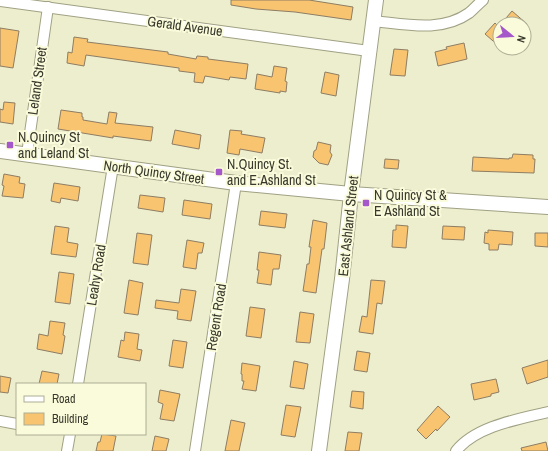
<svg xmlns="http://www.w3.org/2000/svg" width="548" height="451" font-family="'Archivo Narrow',sans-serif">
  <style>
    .building { fill: #f8c46f; stroke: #8e7d64 }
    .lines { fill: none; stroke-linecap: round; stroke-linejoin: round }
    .minor-casing { stroke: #a0a183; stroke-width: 12 }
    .secondary-casing { stroke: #a0a183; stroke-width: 16 }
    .minor { stroke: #fff; stroke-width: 10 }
    .secondary { stroke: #fff; stroke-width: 14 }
    .poi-dot { fill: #a558ca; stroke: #fafbdb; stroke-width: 1.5 }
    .labels { text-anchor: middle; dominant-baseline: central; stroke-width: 4; stroke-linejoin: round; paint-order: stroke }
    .street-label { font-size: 14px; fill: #38392c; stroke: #fafbdb }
    .poi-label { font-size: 14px; fill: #38392c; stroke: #fafbdb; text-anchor: start }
  </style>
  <rect width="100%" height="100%" fill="#eceece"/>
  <g class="building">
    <path d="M231,0H309L353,7L351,20L295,12L256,9L231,5Z"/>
    <path d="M512,11L527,24H501Z"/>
    <path d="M495,23L500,28V47L485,34Z"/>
    <path d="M0,28L19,31L13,68L0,66Z"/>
    <path d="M74,37L88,39L87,42L168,52V54L196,59L197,56L208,57V59L248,64L246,79L230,77L229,80L205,76L203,83L194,82L195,73L179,71V68L86,55L84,66L67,63L68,52L72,53Z"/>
    <path d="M464,43L467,59L438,66L435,52L447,49L446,47Z"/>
    <path d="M394,49L408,50L405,76L390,75Z"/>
    <path d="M274,66L287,68L285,81L287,82L286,92L280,91V93L255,89L257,74L272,77Z"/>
    <path d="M325,72L339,75L336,96L321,93Z"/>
    <path d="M4,102L15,103L13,124L0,122V109L3,110Z"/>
    <path d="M61,110L82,113V117H83V120L107,124L109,112L117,113L115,123L153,127L151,141L113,136V138L58,129Z"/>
    <path d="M175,130L201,135L199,149L172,144Z"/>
    <path d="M230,130L242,131L241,134L265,138L262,153L240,149L239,155L227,153Z"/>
    <path d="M318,142L331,145L330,152L332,155L328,165L319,163L313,157L314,151L316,150Z"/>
    <path d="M513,154L533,155V159H535L534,173L472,171L473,157L509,159V158H512Z"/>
    <path d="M385,159L399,160L398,169L384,168Z"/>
    <path d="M4,174L20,177L19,183L25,184L23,198L2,196L4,186L2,185Z"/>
    <path d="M54,183L80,187L78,201L61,198L60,203L51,201Z"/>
    <path d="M140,195L165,198L163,212L138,208Z"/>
    <path d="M184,200L212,204L210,219L182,215Z"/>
    <path d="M261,211L287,214L285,228L259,225Z"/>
    <path d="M313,220L327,223L324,249H322L316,293L303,291L307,264H309L311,247H309Z"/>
    <path d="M396,225L408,226L406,248L392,247L393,230H396Z"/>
    <path d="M55,226L69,228L67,242L78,244L76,257L51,254Z"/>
    <path d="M443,226L465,227L464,240L442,239Z"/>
    <path d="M488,230L513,232L512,245L499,244L498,250H489V244L484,243L485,232L488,233Z"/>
    <path d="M137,233L152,235L148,265L133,263Z"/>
    <path d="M535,233H548V247L535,246Z"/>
    <path d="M187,240L204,243L202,253H198L196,269L183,267Z"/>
    <path d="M259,252L281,255L279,269H273L271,285L257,283L259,270H257Z"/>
    <path d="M59,272L74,274L70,304L55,302Z"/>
    <path d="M129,280L143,283L138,315L124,313Z"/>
    <path d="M371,280L385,281L382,304L377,303L373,334L359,332L362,316L367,317Z"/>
    <path d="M181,289L196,291L191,321L177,319L178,311L155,308L156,300L179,303Z"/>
    <path d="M250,307L265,309L261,338L246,336Z"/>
    <path d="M300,312L314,314L310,343L296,342Z"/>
    <path d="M50,321L65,323L63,335L65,336L62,354L37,349L39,334L48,336Z"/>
    <path d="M125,332L139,334L137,349L142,350L140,361L118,357L121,340L124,341Z"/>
    <path d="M173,340L187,342L183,368L169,366Z"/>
    <path d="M357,351L370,353L367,372L354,370Z"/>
    <path d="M548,360V377L527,384L522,368Z"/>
    <path d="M294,361L308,364L304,389L290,387Z"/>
    <path d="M242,363L260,366L256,391L242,389L244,381H242V374H241Z"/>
    <path d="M42,371L59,374L57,384H39Z"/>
    <path d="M0,376L11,378L8,393L0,392Z"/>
    <path d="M496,379L499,392L491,394V396L474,400L471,384Z"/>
    <path d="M160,390L180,394L174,421L160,419L163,404L158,402Z"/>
    <path d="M352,391L364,392L363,409L350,407Z"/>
    <path d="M286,405L301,407L295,437L281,435Z"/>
    <path d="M438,406L450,417L437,431L436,429L426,439L417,430Z"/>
    <path d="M231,420L245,423L239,451H225Z"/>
    <path d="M348,432L362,433L359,451H345Z"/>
    <path d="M102,434L116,436L113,451H96L98,442H100Z"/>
    <path d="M155,436L169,439L166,451H152Z"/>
    <path d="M546,442L548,451H522L521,448Z"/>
  </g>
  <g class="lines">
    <defs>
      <g id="minor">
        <path d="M0,1L369,51"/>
        <path d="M373,21C405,24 441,33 469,13C474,9 478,4 483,0"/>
        <path d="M27,154L48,7"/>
        <path d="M78,384L113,166"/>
        <path d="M0,421L17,424"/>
        <path d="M67,451L70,434"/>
        <path d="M195,451L236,183"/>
        <path d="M456,451C476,426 519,419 548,412"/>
      </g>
      <g id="secondary">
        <path d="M0,151L236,183L351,194L548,207"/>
        <path d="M319,451L342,279L351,194L376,0"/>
      </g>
    </defs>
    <use href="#minor" class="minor-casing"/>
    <use href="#secondary" class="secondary-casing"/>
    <use href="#minor" class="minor"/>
    <use href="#secondary" class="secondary"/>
  </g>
  <g class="poi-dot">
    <rect x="6" y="141" width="8" height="8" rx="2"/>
    <rect x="215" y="168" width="8" height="8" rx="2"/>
    <rect x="362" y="199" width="8" height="8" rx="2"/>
  </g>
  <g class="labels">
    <g class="street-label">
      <text transform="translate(185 26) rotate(8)">Gerald Avenue</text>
      <text transform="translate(37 81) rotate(-82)">Leland Street</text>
      <text transform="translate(154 172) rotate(8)">North Quincy Street</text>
      <text transform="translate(348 226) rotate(-84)">East Ashland Street</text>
      <text transform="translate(96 275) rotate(-81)">Leahy Road</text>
      <text transform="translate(216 317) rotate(-81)">Regent Road</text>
    </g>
    <g class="poi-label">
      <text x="18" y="137">N.Quincy St<tspan x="18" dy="16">and Leland St</tspan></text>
      <text x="227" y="164">N.Quincy St.<tspan x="227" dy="16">and E.Ashland St</tspan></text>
      <text x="374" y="195">N Quincy St &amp;<tspan x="374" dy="16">E Ashland St</tspan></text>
    </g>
  </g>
  <rect x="16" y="383" width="130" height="52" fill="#fafbdb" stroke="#acad95"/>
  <rect x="24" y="396" width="20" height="6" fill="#ffffff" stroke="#acad95"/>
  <text x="52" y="403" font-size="12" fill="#38392c">Road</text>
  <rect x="24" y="413" width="20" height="12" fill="#f8c46f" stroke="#acad95"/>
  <text x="52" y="423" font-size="12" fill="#38392c">Building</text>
  <g transform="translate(512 36) rotate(108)"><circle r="19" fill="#fafbdb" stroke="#acad95"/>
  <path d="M0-3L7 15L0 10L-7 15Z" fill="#a558ca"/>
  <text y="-6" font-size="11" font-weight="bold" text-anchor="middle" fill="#38392c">N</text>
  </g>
</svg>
